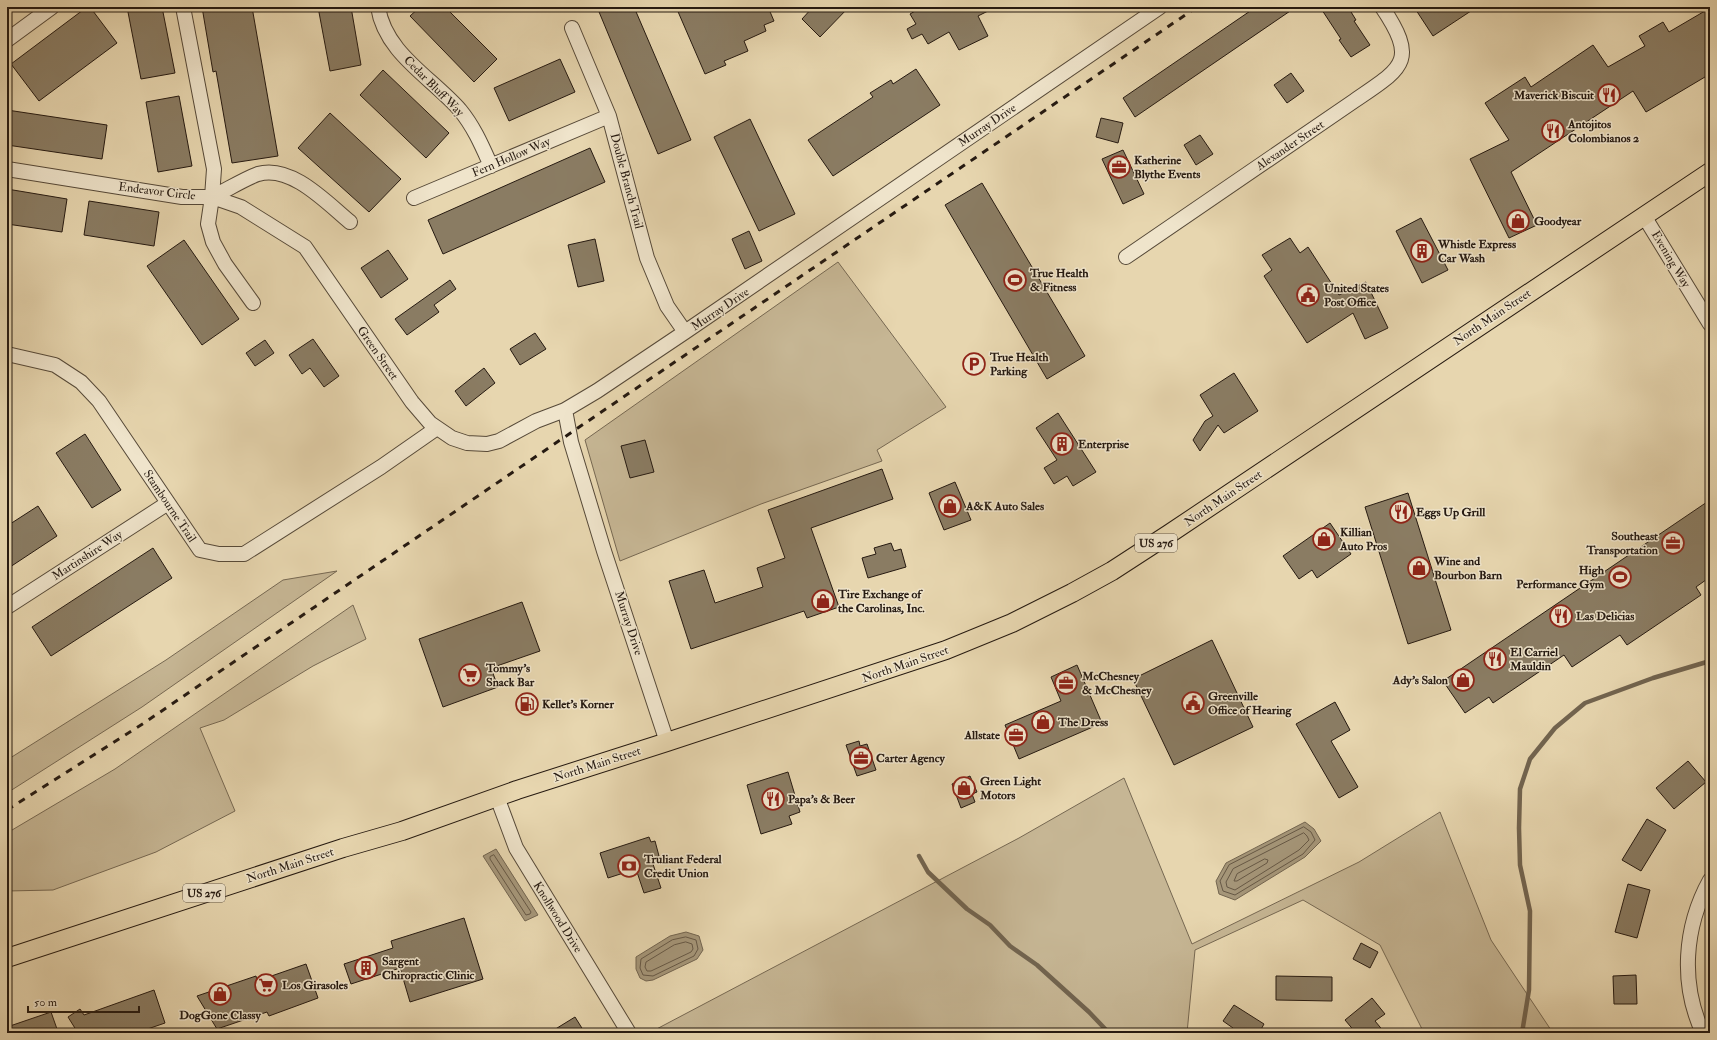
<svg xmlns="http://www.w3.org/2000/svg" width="1717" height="1040" font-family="'IM FELL Double Pica',serif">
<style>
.green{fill:#c6b694;stroke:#766852}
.water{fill:#a59679;stroke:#72644f}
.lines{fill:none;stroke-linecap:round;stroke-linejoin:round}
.shore{stroke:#665845;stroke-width:1}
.stream{stroke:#72644f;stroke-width:4.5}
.building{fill:#8a7c63;stroke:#261a11}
.minor-casing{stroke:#564938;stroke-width:16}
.major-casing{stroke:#261a11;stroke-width:20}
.minor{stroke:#efe4cb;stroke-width:14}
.major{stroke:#e7d6af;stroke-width:18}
.rail{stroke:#261a11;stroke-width:3;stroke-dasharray:7 7;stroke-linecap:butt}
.labels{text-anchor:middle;stroke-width:3;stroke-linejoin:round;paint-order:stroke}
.shield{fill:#efe4cb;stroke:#625749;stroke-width:1}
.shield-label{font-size:11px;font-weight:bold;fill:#261a11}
.street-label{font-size:12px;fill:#261a11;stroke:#efe4cb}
.poi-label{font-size:12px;font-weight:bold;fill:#261a11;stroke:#efe4cb;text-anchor:start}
</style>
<rect width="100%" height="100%" fill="#e7d6af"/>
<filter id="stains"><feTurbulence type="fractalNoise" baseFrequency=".005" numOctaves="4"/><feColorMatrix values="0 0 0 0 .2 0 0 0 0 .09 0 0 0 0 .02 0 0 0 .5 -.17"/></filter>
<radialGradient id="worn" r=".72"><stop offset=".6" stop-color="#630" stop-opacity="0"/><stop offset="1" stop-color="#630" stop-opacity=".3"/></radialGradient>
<path class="green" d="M838,262l108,145 -69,43 5,11 -121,43 -141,57 -35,-121z
M337,571l-195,136 -135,86v-33l159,-100 117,-80z
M353,605l13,34 -53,27 -89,54 -24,8 35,83 -79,41 -103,38 -46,1v-58l108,-64z
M1124,778l68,166 167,-82 81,-50 51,128 62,93h-129l-44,-88 -77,-45 -108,50 -8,83h-538l370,-195z"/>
<path class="water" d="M1305,822l9,7 7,12 -16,16 -70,43 -16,-6 -3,-13 10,-18z
M496,849l42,66 -13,6 -42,-65z
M686,932l13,4 4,14 -6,9 -44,21 -7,1 -6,-3 -4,-9v-12l34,-21z"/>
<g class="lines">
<path class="shore" d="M1304,827l7,5 4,8 -12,14 -68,41 -12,-4 -3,-10 9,-16z
M1304,833l3,3 2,4 -10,10 -64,40 -8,-3 -1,-5 7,-13z
M494,855l37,57 -1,2 -4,1 -36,-56v-2z
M1265,859l3,1 -1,3 -30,18h-3l3,-7z
M686,937l10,3 2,9 -4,7 -41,20 -10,-1 -3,-7 1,-9 31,-19z
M686,942l6,2 1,5 -2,3 -40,19h-4l-2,-4 1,-5 28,-17z"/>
<path class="stream" d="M919,856l9,16 39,37 23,16 20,21 27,19 52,47 20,21
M1522,1033l7,-43 1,-79 -10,-46 -1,-37 1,-39 10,-30 25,-31 30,-25 68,-25 57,-17"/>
</g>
<path class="building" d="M87,7h3l27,36 -78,58 -28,-37z
M127,7h35l13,66 -34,6z
M202,7h50l26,149 -46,7 -16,-92 -3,1z
M318,7h33l10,58 -31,6z
M420,7h25l52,52 -23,23 -64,-66z
M597,7h37l57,133 -33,14z
M676,7h92l6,14 -10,4 2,6 -22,10 4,10 -24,10 2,4 -21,9z
M813,7h36l-29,30 -18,-18z
M922,7h74l-18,9 10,20 -29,14 -10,-18 -21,12 -6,-10 -10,5 -5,-10 9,-5 -6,-10z
M1256,7h40l-161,110 -12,-19z
M1320,7h28l8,13 -2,1 16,24 -19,12 -12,-17 2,-1z
M1414,7h63l-44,29z
M1710,8v66l-64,38 -13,-21 -122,81 26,53 -28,13 -39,-79 39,-19 -24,-37 40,-26 6,10 62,-42 15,22 37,-21 -6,-10 24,-14 6,10z
M560,59l15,33 -66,29 -15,-33z
M916,69l24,36 -107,71 -25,-36 65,-43 -3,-4 21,-13 2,4z
M383,70l66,63 -23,25 -66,-63z
M1291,73l13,18 -17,12 -13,-18z
M179,96l13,70 -34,6 -12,-70z
M7,110l100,15 -5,34 -95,-14z
M330,113l71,66 -32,33 -71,-64z
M1101,118l22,5 -5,20 -22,-6z
M750,119l45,95 -36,17 -45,-94z
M1200,135l13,19 -17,11 -12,-20z
M590,148l15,34 -162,72 -15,-34z
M1123,150l21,44 -21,10 -21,-45z
M982,183l103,173 -38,23 -102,-174z
M7,189l60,10 -5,33 -55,-8z
M89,201l70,11 -5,34 -70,-11z
M1421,218l27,52 -26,13 -26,-52z
M749,231l13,30 -17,8 -13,-30z
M1290,238l10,15 8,-6 31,48 27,-13 22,46 -23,11 -12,-26 -46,30 -43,-67 8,-6 -10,-15z
M595,239l9,42 -26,6 -10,-42z
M184,240l55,79 -37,26 -55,-79z
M388,250l20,29 -27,19 -20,-30z
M450,280l6,9 -22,16 5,7 -32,23 -12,-16z
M535,333l11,16 -26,16 -10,-16z
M313,339l26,37 -15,11 -14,-19 -8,6 -13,-19z
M265,340l9,13 -19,13 -9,-13z
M484,368l11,15 -29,23 -11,-15z
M1234,373l24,38 -34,22 -6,-8 -18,26 -7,-11 12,-19 8,-5 -13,-21z
M1058,413l38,59 -23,14 -6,-10 -13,8 -10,-16 13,-8 -21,-32z
M85,434l36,56 -29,18 -36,-55z
M645,440l9,32 -24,6 -9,-32z
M882,469l11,30 -82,29 28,79 -32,11 -3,-7 -113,38 -22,-68 35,-11 11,33 48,-16 -6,-19 28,-10 -17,-48z
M955,482l16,38 -27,10 -15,-37z
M1408,493l43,137 -43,14 -43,-137z
M1710,500v77l-14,10 5,8 -74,50 -7,-10 -48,32 -8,-12 -71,48 -4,-6 -24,16 -22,-32z
M38,506l19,30 -50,33v-43z
M1330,523l21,31 -34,24 -5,-8 -13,9 -16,-23z
M891,543l3,8 7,-2 5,18 -38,11 -6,-20 14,-4 -2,-6z
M153,548l19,30 -121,78 -19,-29z
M522,602l18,49 -49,17 7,19 -55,20 -24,-68z
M1212,640l41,87 -79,38 -41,-86z
M1077,665l25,58 -83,36 -14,-34 56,-24 -10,-24z
M1335,702l15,28 -19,11 27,46 -19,11 -43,-74z
M859,741l1,5 7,-2 9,26 -19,6 -11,-31z
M1688,761l18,21 -32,27 -18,-21z
M788,772l12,40 -11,4 3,8 -31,10 -14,-49z
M970,776l7,16 -5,2 3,8 -14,6 -9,-24z
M1647,819l19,11 -25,41 -19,-11z
M649,837l2,5 4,-1 4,15 -3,1 1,5 -4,2 8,24 -17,5 -8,-24 -28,9 -8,-25z
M1628,884l22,6 -13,48 -22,-6z
M464,918l19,61 -73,23 -10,-34 -49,16 -7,-20 49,-16 -2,-7z
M1361,943l17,9 -8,16 -17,-9z
M306,964l12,34 -49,18 -2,-4 -50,17 -20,-33 59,-20 1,5z
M1636,975l1,29h-23l-1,-28z
M1276,976l56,1v24l-56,-1z
M154,990l11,33 -29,10h-58l-10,-16 12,-8 4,6z
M1372,998l13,16 -10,7 10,12h-29l-11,-13z
M1234,1005l30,19 -5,9h-29l3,-5 -10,-7z
M51,1012l6,17 -11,4h-39v-6z
M575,1017l10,16h-36z"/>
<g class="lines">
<g class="minor-casing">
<path id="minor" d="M183,7l31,162 -2,28 -4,27 5,18 12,22 28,39
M378,7c7,46 53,70 82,103 14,17 22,36 31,56
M572,28l37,88 38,142 20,48 18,26
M7,40l45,-33
M7,169l175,28h30l29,10 64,40 107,155 18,21 22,15 15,5 20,1 12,-3 37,-20 29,-11 32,-19 88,-59 475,-325
M212,197c13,-6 32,-18 46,-23 33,-10 69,29 92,48
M414,198l195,-82
M1644,216l66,108
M1126,257l228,-156c48,-33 65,-39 28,-94
M7,354l48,11 26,17 18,19 101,149 19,4h25l137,-87 56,-39
M565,410l6,32 33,109 63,191
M7,607l161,-104
M497,797l19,51 113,185
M1703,1033c-23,-49 -19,-106 7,-153"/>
</g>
<g class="major-casing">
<path id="major" d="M7,958l336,-110 59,-17 115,-41 150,-48 279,-92 66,-27 60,-30 40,-22 57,-37 541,-362"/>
</g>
<use href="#minor" class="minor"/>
<use href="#major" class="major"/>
<path class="rail" d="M7,810l137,-87 1053,-716"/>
</g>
<defs>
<g id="restaurant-ring" transform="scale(1.15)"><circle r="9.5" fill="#efe4cb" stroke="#8f2418" stroke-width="1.5"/><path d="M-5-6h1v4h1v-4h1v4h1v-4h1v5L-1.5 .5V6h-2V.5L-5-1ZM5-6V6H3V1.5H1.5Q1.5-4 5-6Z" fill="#8f2418"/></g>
<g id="office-ring" transform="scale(1.15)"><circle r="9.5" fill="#efe4cb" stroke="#8f2418" stroke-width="1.5"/><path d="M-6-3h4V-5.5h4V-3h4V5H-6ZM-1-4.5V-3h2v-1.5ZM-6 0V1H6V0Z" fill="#8f2418"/></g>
<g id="shop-ring" transform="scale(1.15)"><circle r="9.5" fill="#efe4cb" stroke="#8f2418" stroke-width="1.5"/><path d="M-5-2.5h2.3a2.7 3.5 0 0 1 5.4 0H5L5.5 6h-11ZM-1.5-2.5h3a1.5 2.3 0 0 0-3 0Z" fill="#8f2418"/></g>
<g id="building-ring" transform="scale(1.15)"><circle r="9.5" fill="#efe4cb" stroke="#8f2418" stroke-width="1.5"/><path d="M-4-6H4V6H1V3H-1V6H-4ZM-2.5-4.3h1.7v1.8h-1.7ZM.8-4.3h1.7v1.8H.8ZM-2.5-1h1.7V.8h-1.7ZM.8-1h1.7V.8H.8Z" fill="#8f2418"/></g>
<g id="stadium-ring" transform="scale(1.15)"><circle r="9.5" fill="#efe4cb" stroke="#8f2418" stroke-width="1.5"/><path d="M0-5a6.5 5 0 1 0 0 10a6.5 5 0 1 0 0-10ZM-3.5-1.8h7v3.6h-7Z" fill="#8f2418"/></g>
<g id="civic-ring" transform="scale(1.15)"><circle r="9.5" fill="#efe4cb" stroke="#8f2418" stroke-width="1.5"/><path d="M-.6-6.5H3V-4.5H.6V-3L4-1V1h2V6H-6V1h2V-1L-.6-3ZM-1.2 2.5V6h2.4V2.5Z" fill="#8f2418"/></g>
<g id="parking-ring" transform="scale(1.15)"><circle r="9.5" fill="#efe4cb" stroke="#8f2418" stroke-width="1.5"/><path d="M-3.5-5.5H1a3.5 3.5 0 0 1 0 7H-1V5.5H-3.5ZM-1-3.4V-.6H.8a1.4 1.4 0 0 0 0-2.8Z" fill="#8f2418"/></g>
<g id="supermarket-ring" transform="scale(1.15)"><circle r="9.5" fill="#efe4cb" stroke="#8f2418" stroke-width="1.5"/><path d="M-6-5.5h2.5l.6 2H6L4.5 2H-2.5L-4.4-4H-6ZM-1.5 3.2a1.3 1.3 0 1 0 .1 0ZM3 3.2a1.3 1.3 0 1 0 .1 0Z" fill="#8f2418"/></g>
<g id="fuel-ring" transform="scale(1.15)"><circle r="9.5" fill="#efe4cb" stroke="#8f2418" stroke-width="1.5"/><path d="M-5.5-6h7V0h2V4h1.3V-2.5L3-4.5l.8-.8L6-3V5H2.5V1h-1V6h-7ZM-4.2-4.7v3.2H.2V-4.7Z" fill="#8f2418"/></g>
<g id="bank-ring" transform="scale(1.15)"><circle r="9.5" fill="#efe4cb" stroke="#8f2418" stroke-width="1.5"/><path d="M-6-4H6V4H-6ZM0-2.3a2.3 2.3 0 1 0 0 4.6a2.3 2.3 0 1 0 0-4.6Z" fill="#8f2418"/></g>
</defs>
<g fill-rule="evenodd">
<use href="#restaurant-ring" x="1609" y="95"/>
<use href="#restaurant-ring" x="1553" y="131"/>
<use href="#office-ring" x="1119" y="167"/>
<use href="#shop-ring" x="1518" y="221"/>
<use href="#building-ring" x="1422" y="251"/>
<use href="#stadium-ring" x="1015" y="280"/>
<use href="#civic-ring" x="1308" y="295"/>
<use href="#parking-ring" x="974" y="364"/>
<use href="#building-ring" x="1062" y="444"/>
<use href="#shop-ring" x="950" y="506"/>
<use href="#restaurant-ring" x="1401" y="512"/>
<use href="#shop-ring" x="1324" y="539"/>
<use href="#office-ring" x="1673" y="543"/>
<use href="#shop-ring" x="1419" y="568"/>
<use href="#stadium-ring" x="1620" y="577"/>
<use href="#shop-ring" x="823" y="601"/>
<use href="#restaurant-ring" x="1561" y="616"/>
<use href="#restaurant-ring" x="1495" y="659"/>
<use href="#supermarket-ring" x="470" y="675"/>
<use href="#shop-ring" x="1463" y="680"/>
<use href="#office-ring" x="1066" y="683"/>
<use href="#civic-ring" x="1193" y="703"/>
<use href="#fuel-ring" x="527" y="704"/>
<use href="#shop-ring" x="1043" y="722"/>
<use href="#office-ring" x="1016" y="735"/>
<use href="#office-ring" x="861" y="758"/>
<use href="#shop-ring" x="964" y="788"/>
<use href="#restaurant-ring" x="773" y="799"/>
<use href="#bank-ring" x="629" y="866"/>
<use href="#building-ring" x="366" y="968"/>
<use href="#supermarket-ring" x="266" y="985"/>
<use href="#shop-ring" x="220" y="994"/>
</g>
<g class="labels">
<g class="shield">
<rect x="1135" y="534" width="42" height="18" rx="3"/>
<rect x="183" y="884" width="42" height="18" rx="3"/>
</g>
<g class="shield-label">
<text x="1156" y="547">US 276</text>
<text x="204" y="897">US 276</text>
</g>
<g class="street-label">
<text transform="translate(434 86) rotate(45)" y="4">Cedar Bluff Way</text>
<text transform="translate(987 125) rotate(-34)" y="4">Murray Drive</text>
<text transform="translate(1290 145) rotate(-34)" y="4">Alexander Street</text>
<text transform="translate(511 157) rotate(-23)" y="4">Fern Hollow Way</text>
<text transform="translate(627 181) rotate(75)" y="4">Double Branch Trail</text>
<text transform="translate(157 191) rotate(7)" y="4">Endeavor Circle</text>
<text transform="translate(1671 259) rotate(59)" y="4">Evening Way</text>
<text transform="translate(720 309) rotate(-34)" y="4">Murray Drive</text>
<text transform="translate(1492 317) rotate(-34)" y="4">North Main Street</text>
<text transform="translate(378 353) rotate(55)" y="4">Green Street</text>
<text transform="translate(1223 498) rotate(-34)" y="4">North Main Street</text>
<text transform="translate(170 506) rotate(56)" y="4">Stambourne Trail</text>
<text transform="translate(87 555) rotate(-33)" y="4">Martinshire Way</text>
<text transform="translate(629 623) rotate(72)" y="4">Murray Drive</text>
<text transform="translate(905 664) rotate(-19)" y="4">North Main Street</text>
<text transform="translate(597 764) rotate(-18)" y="4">North Main Street</text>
<text transform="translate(290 865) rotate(-18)" y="4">North Main Street</text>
<text transform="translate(558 917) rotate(58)" y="4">Knollwood Drive</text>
</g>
<g class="poi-label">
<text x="1594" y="99" text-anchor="end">Maverick Biscuit</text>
<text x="1568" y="128">Antojitos<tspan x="1568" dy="14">Colombianos 2</tspan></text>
<text x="1134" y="164">Katherine<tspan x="1134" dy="14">Blythe Events</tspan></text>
<text x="1534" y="225">Goodyear</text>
<text x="1438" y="248">Whistle Express<tspan x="1438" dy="14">Car Wash</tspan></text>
<text x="1030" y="277">True Health<tspan x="1030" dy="14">&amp; Fitness</tspan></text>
<text x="1324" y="292">United States<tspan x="1324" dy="14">Post Office</tspan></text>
<text x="990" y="361">True Health<tspan x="990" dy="14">Parking</tspan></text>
<text x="1078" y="448">Enterprise</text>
<text x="966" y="510">A&amp;K Auto Sales</text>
<text x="1416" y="516">Eggs Up Grill</text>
<text x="1340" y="536">Killian<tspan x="1340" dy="14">Auto Pros</tspan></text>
<text x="1658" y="540" text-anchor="end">Southeast<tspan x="1658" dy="14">Transportation</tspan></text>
<text x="1434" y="565">Wine and<tspan x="1434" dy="14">Bourbon Barn</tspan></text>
<text x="1604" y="574" text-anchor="end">High<tspan x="1604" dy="14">Performance Gym</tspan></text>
<text x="838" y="598">Tire Exchange of<tspan x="838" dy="14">the Carolinas, Inc.</tspan></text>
<text x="1576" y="620">Las Delicias</text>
<text x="1510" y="656">El Carriel<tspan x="1510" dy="14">Mauldin</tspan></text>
<text x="486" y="672">Tommy's<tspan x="486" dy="14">Snack Bar</tspan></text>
<text x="1082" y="680">McChesney<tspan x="1082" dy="14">&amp; McChesney</tspan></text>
<text x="1448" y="684" text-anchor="end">Ady's Salon</text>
<text x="1208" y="700">Greenville<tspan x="1208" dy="14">Office of Hearing</tspan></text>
<text x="542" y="708">Kellet's Korner</text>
<text x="1058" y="726">The Dress</text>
<text x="1000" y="739" text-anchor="end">Allstate</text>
<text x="876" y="762">Carter Agency</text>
<text x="980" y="785">Green Light<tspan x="980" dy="14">Motors</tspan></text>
<text x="788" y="803">Papa's &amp; Beer</text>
<text x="644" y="863">Truliant Federal<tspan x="644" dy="14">Credit Union</tspan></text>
<text x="382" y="965">Sargent<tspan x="382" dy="14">Chiropractic Clinic</tspan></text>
<text x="282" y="989">Los Girasoles</text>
<text x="220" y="1019" text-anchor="middle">DogGone Classy</text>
</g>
</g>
<rect width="1717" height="1040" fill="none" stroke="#e7d6af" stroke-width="24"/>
<rect x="8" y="8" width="1701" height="1024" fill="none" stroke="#261a11" stroke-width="2"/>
<rect x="12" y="12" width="1693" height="1016" fill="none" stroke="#261a11"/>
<path d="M28 1006v6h111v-6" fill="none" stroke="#261a11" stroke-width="2"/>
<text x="34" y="1006" font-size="12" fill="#261a11" stroke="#efe4cb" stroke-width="3" paint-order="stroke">50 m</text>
<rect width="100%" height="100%" filter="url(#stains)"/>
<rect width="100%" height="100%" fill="url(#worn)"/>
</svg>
